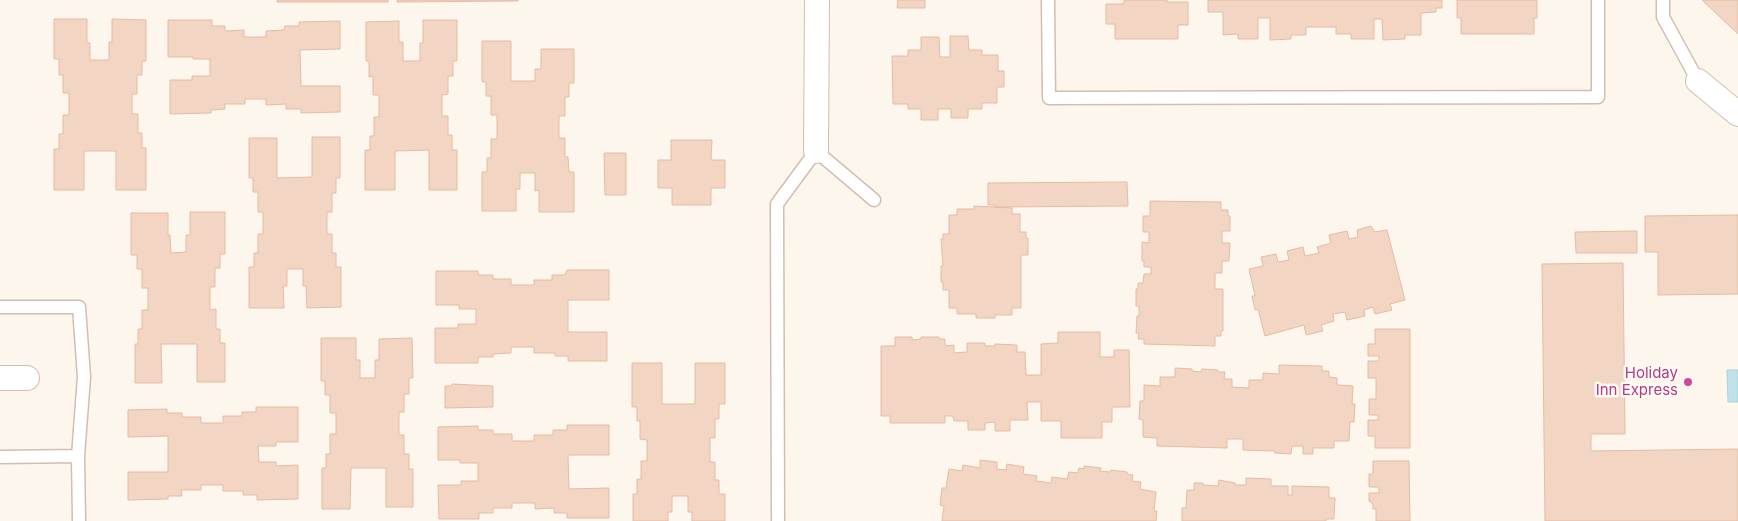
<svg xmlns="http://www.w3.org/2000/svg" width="1738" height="521" font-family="Inter,sans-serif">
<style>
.water{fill:#bfe3e8;stroke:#a5d3da}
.building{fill:#f3d5c3;stroke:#e6bba3}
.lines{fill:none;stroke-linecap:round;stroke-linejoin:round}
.service-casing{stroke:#d1beb0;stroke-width:15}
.minor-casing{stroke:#d1beb0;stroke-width:26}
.service{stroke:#fff;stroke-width:12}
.minor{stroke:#fff;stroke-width:24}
.hotel-dot{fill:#d1479c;stroke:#fffaf3;stroke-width:2}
.labels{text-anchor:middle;stroke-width:5;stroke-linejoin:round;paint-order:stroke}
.hotel-label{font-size:15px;fill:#b23c85;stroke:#fffaf3;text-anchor:end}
</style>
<rect width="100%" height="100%" fill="#fdf6ec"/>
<path class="water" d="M1727,370h11v32h-10z"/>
<path class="building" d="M277,0h111v2h-111z
M397,0h121v1l-121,1z
M898,0h27v8h-28z
M1124,0h43v2h21v23h-10v14h-63v-15h-9v-20h18z
M1208,0h234v8h-6v4l-15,1v22h-16v4l-22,1 -1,-21h-8v20h-23v-5h-15v-7h-30v8h-15v4l-21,1v-22h-12v21h-20v-5l-15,1v-23h-15z
M1457,0h80v18h-3v16h-73v-16h-4z
M1702,0h36v34z
M54,19h33v24h3v17h19v-18h3v-23l34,1v41h-4v14h-5v19h-5v20h6v19h4v15h4v42h-30v-39h-32v39h-30v-41h5v-15h4v-19h6v-22h-6v-18h-4v-16h-5z
M168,20h44v6h13v5l19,-1v7h22v-6l18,-1 1,-4h14v-4l41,-1v28l-40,1 1,36h39v26l-39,1v-4h-15v-5l-20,1v-6h-21v5h-20v5l-14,1v3l-41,1v-34h22v-4h18v-17h-17v-2h-25z
M423,20h34v41h-4v15h-5v18l-6,1v21h6v19h4v15h5v40h-28v-40l-34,1v39h-30v-40h5v-14h4v-19h5v-22h-6v-19l-4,1v-16h-3v-39l33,-1v21h4v19h17v-18h3z
M950,36h18l1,14h13v5h16v16h6v16h-7v16h-15v6h-14v9h-17v-9h-13v11h-17v-11h-13v-5h-15l-1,-48h16v-6h13v-13h18l1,20h10z
M482,41h29v40h24v-12h6v-20h33v34h-5v14h-4v19h-6v22h6v19h3l1,15h5v40h-35v-22l-4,1v-18h-15v16h-4v22h-34v-39h5v-14h4v-19h6v-24h-6v-19h-5v-14h-4z
M312,137h28v41h-4v15h-4v19h-5v22h5v19h4v14h5v40l-34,1 -1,-22h-3v-17h-16v17h-4l1,22h-35v-41h5v-14h4v-19h5v-22h-5v-20h-5v-14h-4v-40h28v40l35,-1z
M671,140h41l-1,20h14v28h-14v17h-39v-17h-14v-28h13z
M604,153h22v42h-21z
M1127,182l1,24 -133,1v-2h-7v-22z
M1150,201l71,1v8h7v6h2v15h-8v12h8l-1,18h-7v12h-7v16h8v42h-2v5h-6v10l-71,-2v-5h-6l1,-6h-3l1,-17h2v-10h-3v-17h2v-6h5l1,-9h7v-7h-7v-6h-2v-19l7,1v-11h-6v-16h7z
M974,206l38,2v6h8v18h6v6h2v17h-7v53h-9v7h-17v3h-19v-4h-19v-6h-8v-18h-6v-8h-2v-16h2l-2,-27h2v-5h6v-19h8v-6h17z
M190,212h35v42h-5v14h-5v19h-5v23l6,-1v20h4v14h5v39h-28v-38h-36l1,39h-27v-39h3v-15h4v-19h6v-22h-6v-19h-5v-14h-6v-42h37v22h2l1,18 15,-1v-17h4z
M1738,215v79l-80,1v-43h-13v-36z
M1371,226l4,6 12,-2 18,70 -15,4 2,6 -17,4 -2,-7 -9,3 1,6 -18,4 -2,-8 -12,2 1,7 -13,4 2,6 -17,4 -2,-10 -39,11 -7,-27 -3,1 -3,-14h3l-6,-27 14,-3 -2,-9 15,-3 2,8 11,-2 -2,-9 16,-4 2,9 14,-3 -2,-6 14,-4 -2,-8 18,-4 2,8 9,-2 -1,-7z
M1637,231v22h-61l-1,-21z
M1623,263l2,171h-34v17l147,-2v72h-193l-3,-257z
M567,270h42v30h-41v32h39v29h-39v-5h-13v-3h-21v-6h-23v6l-18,1v3h-15v6h-43v-35h23v-4h18v-15h-17v-4h-23v-34h42v4h15v4h18v6h23v-5h18v-5h13z
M1375,329h35v119h-35v-12h-7v-16h10v-5h-9v-16h7v-21h-8v-17h11v-5h-11v-12h7z
M1058,332h42v25h14v-7h15l1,57h-18v15h-10v16h-41v-17h-20v-19h-14l1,18h-18v11h-15v-9l-10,1v7h-17v-9h-14l-1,-5h-8v7h-55v-7h-9v-70h14v-9h17v3l9,-1v-2h18v2h6v7l9,-1v8l13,-1v-9h18v3h10v-2l22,1v7h8l1,23h15v-31l17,-1z
M321,338h35v22h4v18h15v-18h4v-21l33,-1 1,40h-4v16h-5v18h-5v23h5v19h5v15h4v38h-27v-39h-35l-1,41h-28v-41h4v-14h4v-20h6v-21h-6v-18h-5v-14h-4z
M632,363h30v41h33v-41h30v41h-6v15h-4v19h-5v24h5v18h4v14h6v27h-33v-9h-4v-16h-16v16h-4v9h-35v-27h4v-15h4v-18h6v-21l-7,-1v-18h-3v-14h-5z
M1279,365l43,1v5h7v6l8,1v7l16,1 -1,18h3l-1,18h-4l-1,19h-15v7h-21v6h-10v-8h-11l-1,8 -16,-1v-2l-32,-1v-11h-16v9l-70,-2v-8l-14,-1v-17l-4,-1 1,-18h4v-16l16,1v-9h15v-9l17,1v2l9,1 1,-3 16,1v2h7l-1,7h8v8l17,1v-8h14v-7l16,1z
M452,384l41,2v21l-48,1v-22h7z
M256,407h42v35h-22v4h-18l1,16h17v4l22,-1v34l-41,1v-5h-14v-4h-20v-6h-22v5h-20l1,6h-14v3l-40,1v-28h40v-36l-40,1v-27l39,-1v4h15v4h19v6h22v-7h19v-4h14z
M567,425h42v30h-41l1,34 40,-1v30h-42v-5h-13v-5l-19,1v-6h-23v5h-19v5h-14v6h-40l-1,-34h23v-4h17v-18h-18v-3h-22v-33l40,-1v4h15v4h19v7h22v-6h19v-5h14z
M980,460l17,2v7l9,1 1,-6 17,3 -1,7 14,2 -1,5 15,2 1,-6 15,2 2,-7 9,1 1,-5 5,1v-3l17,2 -1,3 10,1 1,-2 16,2v2l6,1 -1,6 9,1 -1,7 16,3 -2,19h3l-1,10h-214l2,-15 -4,-1 2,-17h4l3,-19 13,2 1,-6 17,3z
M1373,461h36l1,60h-34v-12h-3v-5l-4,-3v-8h10v-6h-10v-13h4z
M1246,478l25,1v7h17v9h4v-9l37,1v11h6l-1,21h-8v2h-144v-13h4l1,-18h7v-7h9v2l15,1 1,-6 16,3v2h11z"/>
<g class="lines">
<g class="service-casing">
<path id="service" d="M1048,0l1,98 549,-1v-97
M1663,0v17l35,64
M0,307h79l5,70 -6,79
M0,457l78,-1 1,65
M778,521l-1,-317 39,-53 58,49"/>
</g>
<g class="minor-casing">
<path id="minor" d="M1698,81l40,33
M816,151l1,-151
M0,378h27"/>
</g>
<use href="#service" class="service"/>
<use href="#minor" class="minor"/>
</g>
<circle class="hotel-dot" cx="1688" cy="382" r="5"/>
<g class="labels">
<g class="hotel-label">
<text x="1678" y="378">Holiday<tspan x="1678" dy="17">Inn Express</tspan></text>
</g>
</g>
</svg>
